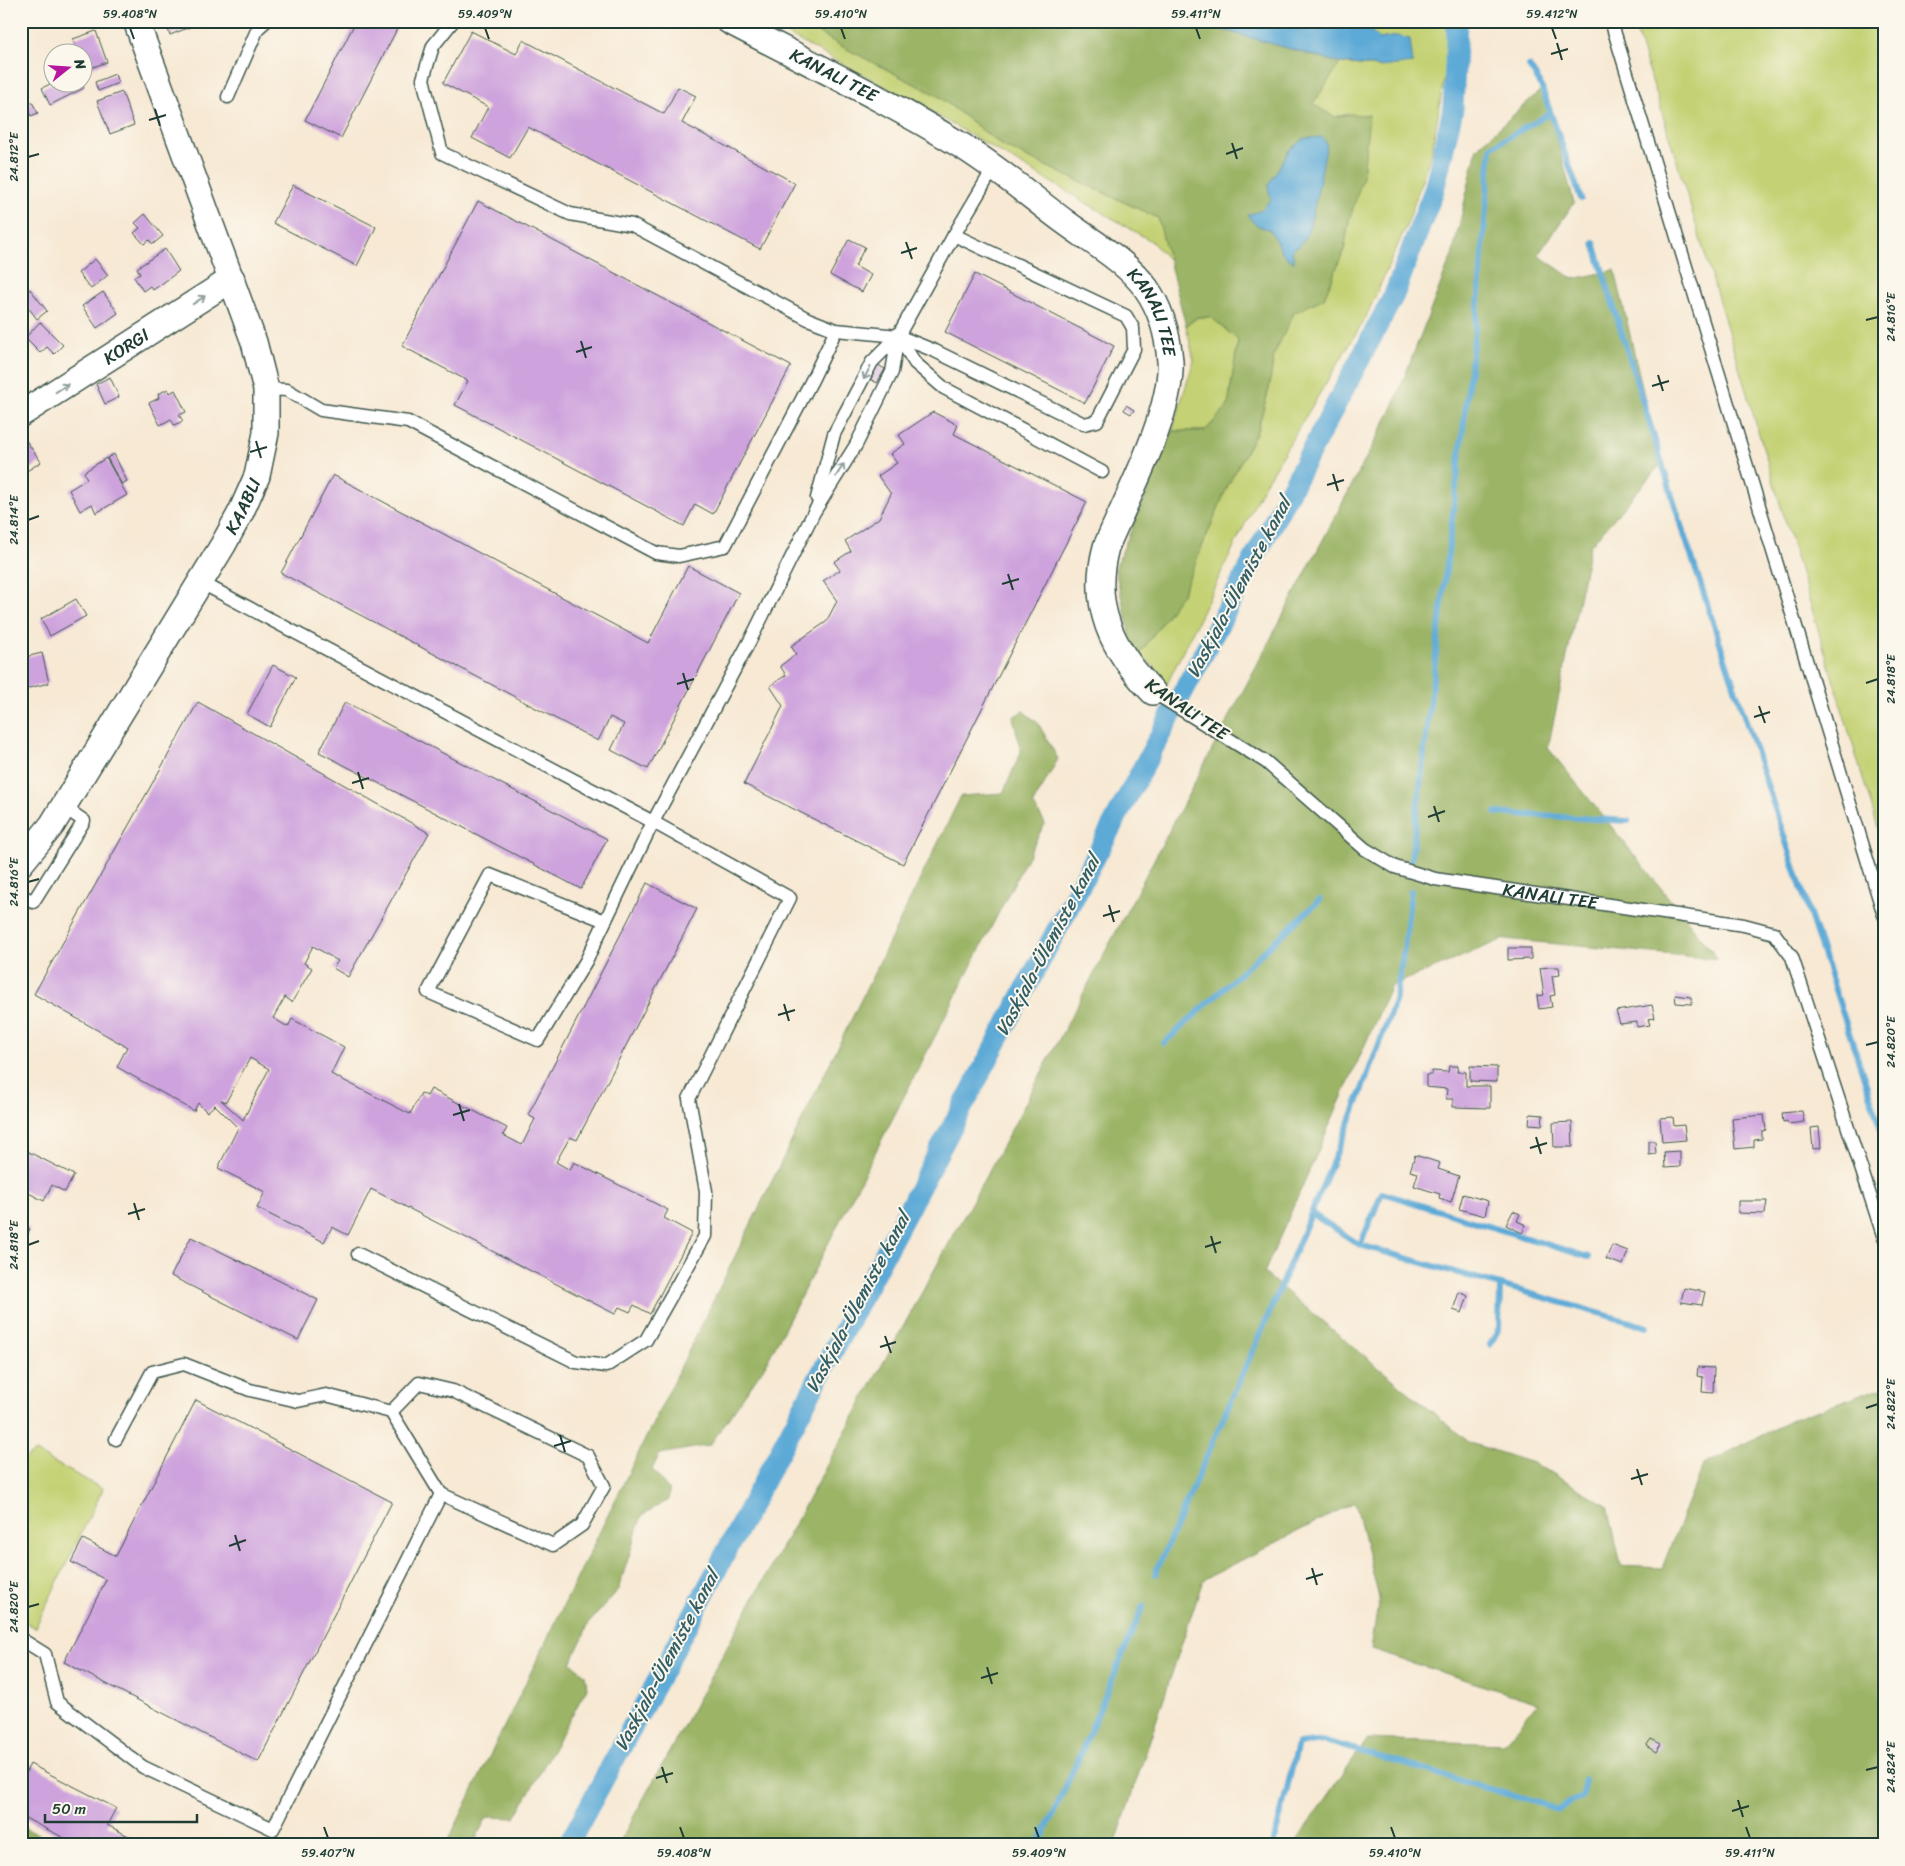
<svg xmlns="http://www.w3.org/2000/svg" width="1905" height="1866" font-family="Sriracha,sans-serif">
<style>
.green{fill:#c4d274;stroke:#728854}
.forest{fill:#9bb466;stroke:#5d784d}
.water{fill:#5daad7;stroke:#3e7486}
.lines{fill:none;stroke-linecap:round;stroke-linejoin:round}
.stream{stroke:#5daad7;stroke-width:6}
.canal{stroke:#5daad7;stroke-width:21}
.building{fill:#cea3dd;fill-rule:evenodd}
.lane-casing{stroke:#3f574c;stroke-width:15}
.street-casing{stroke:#3f574c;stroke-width:28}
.lane{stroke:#fff;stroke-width:12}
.street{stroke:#fff;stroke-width:25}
.oneway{stroke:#8f9e9a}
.ticks{fill:none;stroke:#1f3d34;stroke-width:2}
.labels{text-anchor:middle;stroke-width:4;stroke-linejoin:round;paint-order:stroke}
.street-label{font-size:18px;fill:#1f3d34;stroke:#fbf7ec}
.water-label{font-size:19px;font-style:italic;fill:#325e65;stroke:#fbf7ec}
.neatline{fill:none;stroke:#1f3d34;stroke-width:2}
.ticks-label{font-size:12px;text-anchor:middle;fill:#1f3d34}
</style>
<rect width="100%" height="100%" fill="#fbf7ec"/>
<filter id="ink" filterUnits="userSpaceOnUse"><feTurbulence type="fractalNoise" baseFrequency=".02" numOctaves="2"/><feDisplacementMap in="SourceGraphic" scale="10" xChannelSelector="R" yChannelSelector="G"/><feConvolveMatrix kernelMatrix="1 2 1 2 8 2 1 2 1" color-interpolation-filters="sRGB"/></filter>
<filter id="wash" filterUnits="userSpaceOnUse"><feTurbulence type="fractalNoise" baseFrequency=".0096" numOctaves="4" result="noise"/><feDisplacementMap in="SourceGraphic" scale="20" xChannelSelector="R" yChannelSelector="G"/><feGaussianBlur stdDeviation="1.12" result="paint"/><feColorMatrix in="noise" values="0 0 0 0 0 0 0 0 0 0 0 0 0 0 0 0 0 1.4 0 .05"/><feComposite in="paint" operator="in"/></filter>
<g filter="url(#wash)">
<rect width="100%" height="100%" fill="#f7e9d4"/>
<path class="green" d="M762,21h36l47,27 93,48 65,50 155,72 12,43 -19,-20 -235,-138z
M1360,21h87l-1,46 -14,83 -24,72 -42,95 -103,170 -98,201 -10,-21 -16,-12 44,-63 45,-107 29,-54 12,-42 5,-35 20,-42 30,-14 20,-48 5,-29 2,-107 -17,3 -21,-13 27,-41 41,4 16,-31 -17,3 -19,-14z
M1633,21h251v827l-223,-739z
M1198,317h13l27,23 -10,66 -23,25h-33l22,-71 -8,-34z
M35,1452l68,37 -68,139 -14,-9v-158z"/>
<path class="forest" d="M798,21h394l148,42 -27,41 21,13 17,-3 18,1 -6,61 -14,45 -5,29 -20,48 -30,15 -20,41 -5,35 -12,42 -29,54 -45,107 -44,63 -6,-7 -18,-79 57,-138h33l23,-25 10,-66 -27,-23h-14l-11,9 -28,-108 -155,-72 -65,-50 -93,-48z
M1543,88l31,115 -36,52 35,24 42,-9 45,195 -70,81 -42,202 170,211 -214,-20 -113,47 -127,287 206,170 63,20 75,43 13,60 41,2 41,-103 93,-47 88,-31v458h-590l73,-106 137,5 34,-41 -167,-53 8,-52 -24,-96 -152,78 -88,265h-497l390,-709 384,-727 61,-157 24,-104z
M1023,711l15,12 20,36 -25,45 12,19 -279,541 -56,81 -50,9 -8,15 17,21v10l-27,15 -24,75 -29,33 -18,40 14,11 2,14 -72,130 -28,-1 -15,28h-26l515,-1049 42,-3 18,-41 -8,-35z
M21,1826l37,19h-37z"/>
<path class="water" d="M1192,21h168l20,18 17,-3 13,3 3,24 -32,4 -41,-4z
M1322,137l5,7c-5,20 -14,86 -25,99 -2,3 -7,5 -10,7l2,13 -11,-9 -13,-24 -14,-5 -9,-10 13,-4 11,-11 -3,-14 21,-36 16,-12z"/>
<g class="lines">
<path class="stream" d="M1529,66l11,17 41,116
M1594,243l87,282 203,613
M1496,813l132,8
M1411,860l67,-555 13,-158 60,-34
M1164,1043l156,-143
M1311,1213l49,32 287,82
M1360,1245l22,-52 206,64
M1490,1345l9,-17 1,-41
M1155,1574l113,-258 86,-205 41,-110 9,-52 7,-58
M1039,1845l42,-92 62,-147
M1273,1845l25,-101 27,-3 233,68 23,-11 4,-18"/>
<path class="canal" d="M568,1845l105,-193 721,-1357 40,-105 19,-81 4,-88"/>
</g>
<g id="blocks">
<path class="building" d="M165,21h40l-35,14z
M356,21h30l12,6 -57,111 -36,-18z
M96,31l11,31 -22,8 -3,-18h-4l-5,-13z
M471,31l45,23 7,-14 141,74 14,-27 18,9 -14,27 113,60 -35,66 -232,-122 -18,31 -38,-20 16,-31 -45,-24z
M115,74l3,9 -20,8 -3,-9z
M54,82h28l2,6 -34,17 -8,-17z
M122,92l12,33 -24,9 -13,-33z
M32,102l6,11 -7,3 -5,-10z
M293,185l83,42 -19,39 -84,-43z
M478,201l313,165 -78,148 -18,-10 -11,22 -229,-121 13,-24 -66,-35z
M145,214l18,22 -10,8 -4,-4 -5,4 -10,-11 6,-5 -5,-5z
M849,239l16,8 -10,19 16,9 -9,17 -32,-17z
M165,249l14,22 -26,19 -3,-4 -7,5 -9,-14 6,-3 -3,-6z
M95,259l13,16 -17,14 -13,-16z
M975,274l139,72 -29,57 -140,-71z
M30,289l17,22 -10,8 -16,-21z
M103,292l15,21 -21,15 -15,-22z
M21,307l7,8 -7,6z
M40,322l23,23 -9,9 -7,-7 -7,6 -15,-15z
M878,365l7,4 -8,14 -7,-4z
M110,377l9,20 -14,7 -9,-20z
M168,389l2,4 5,-3 11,22 -7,3 4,6 -9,4 -3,-6 -11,6 -11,-22 10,-5 -1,-4z
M1126,405l8,5 -3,4 -7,-4z
M933,412l25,13 -4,9 133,68 -184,362 -159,-80 39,-78 -13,-20 16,-11 -6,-9 16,-12 -5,-8 35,-24 11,-21 -14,-20 17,-11 -6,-8 17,-11 -6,-10 34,-23 12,-24 -13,-18 19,-13 -7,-9 15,-10 -6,-9z
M25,439l16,23 -19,12 -1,-33z
M114,454l13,27 -5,3 -15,-26z
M106,458l21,37 -31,18 -4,-9 -12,7 -11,-21 18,-11 -3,-7z
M333,475l315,168 40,-77 51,27 -91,176 -37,-19 13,-26 -14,-7 -12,24 -317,-168z
M76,599l10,17 -36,20 -9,-17z
M42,653l7,30 -28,7v-32z
M273,665l23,12 -26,50 -23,-13z
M198,702l231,131 -81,144 -15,-9 5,-7 -25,-15 -9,17 8,5 -20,34 -7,-5 -12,21 15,9 4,-8 52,28 -13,27 79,40 11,-21 6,3 4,-7 76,39 -4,7 19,10 13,-26 -7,-4 119,-232 50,26 -120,231 -7,-3 -14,25 14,8 4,-8 94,48 -4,8 28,15 -42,81 -16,-9 -4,7 -11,-5 -4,7 -244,-125 -23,46 -16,-8 -8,15 -67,-34 8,-16 -47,-24 20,-40 -23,-23 -8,7 -9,-9 -4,8 -77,-44 10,-20 -93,-53zM250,1058l19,11 -26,51 -22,-20 5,2z
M345,702l262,137 -26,50 -262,-137z
M21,755l4,13h-4z
M1508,948h23v11l-23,1z
M1550,967h9l1,8 -8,1 3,19 -5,1 2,11 -13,2 -2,-13 7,-1 -4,-27z
M1675,995l16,2 1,7 -16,-1z
M1652,1005l3,13 -7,1 2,6 -13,2v-5l-17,2 -4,-13z
M1449,1066h9l-1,6h9v14h24v22l-37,-1v-8h-7l1,-10 -21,-2v-12h6v-4l16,1z
M1470,1066l27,1v15l-27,-1z
M1802,1111l2,11 -16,2 -1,-3 -4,1 -1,-9z
M1530,1114l13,1 -1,10 -13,-1z
M1764,1115l2,15 -4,1v8l-8,1v7l-19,2 -3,-31z
M1673,1117l1,9 10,-1 2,15 -24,2 -2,-24z
M1572,1122l1,25h-19l-1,-24z
M1819,1127l2,21 -8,1 -2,-21z
M1649,1141h6l1,13 -7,1z
M21,1148l53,27 -9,17 -13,-7 -8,16 -23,-12z
M1680,1151v16l-15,1 -1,-16z
M1415,1155l25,8 -2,6 21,7 -8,26 -12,-4 1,-4 -26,-8 4,-13 -8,-2z
M1463,1194l25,7 -3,15 -26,-7z
M1738,1201h29l-2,13 -27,-1z
M1513,1211l7,3 -3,7 9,4 -4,8 -16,-8z
M21,1224l9,5 -9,17z
M191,1237l127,63 -20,40 -127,-64z
M1612,1245l16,6 -5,14 -17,-6z
M1684,1288l21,4 -3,13 -21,-3z
M1459,1292l9,4 -6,17 -9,-3z
M1698,1367l16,1 -1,25 -11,-1 1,-15 -6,-1z
M196,1400l196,102 -134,260 -194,-100 42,-82 -35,-18 12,-23 33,17z
M1651,1739l10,5 -5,8 -10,-6z
M30,1764l86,44 -9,17 39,20h-68l-57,-29v-34z"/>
</g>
</g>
<g filter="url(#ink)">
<use href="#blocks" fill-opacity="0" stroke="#3f574c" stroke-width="1"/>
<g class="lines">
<g class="lane-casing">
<g id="lane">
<path d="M453,21l-20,25 -10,33 19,74 128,61 62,11 176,94 28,11 62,6 37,15 149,73 13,-3 37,-72 -1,-21 -7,-12 -172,-81 39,-66"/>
<path d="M1611,21l273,894"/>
<path d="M228,97l30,-69 8,-7"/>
<path d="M898,336l17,27 29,25 158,84"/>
<path d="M266,389l21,1 34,20 87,12 248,131 23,3 46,-10 88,-168 23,-48"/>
<path d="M817,498l17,-64 38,-72 26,-26 56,-101"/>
<path d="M200,582l453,240 -67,139 -48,79 -110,-48 62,-117 115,46"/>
<path id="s1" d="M1153,692l113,70 99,87 30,18 40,12 309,46 30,8 18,24 92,281"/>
<path d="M21,895l12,7 51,-81 -20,-14"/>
<path d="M358,1254l218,108 30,4 40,-26 59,-104 1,-45 -17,-92 101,-201 -137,-76 101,-189 60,-121 42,-67 36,-73 6,-36"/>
<path d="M116,1439l36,-67 32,-8 66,26 48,11 28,-6 65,17 50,82"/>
<path d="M21,1639l24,15 12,48 86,65 130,62 168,-335 112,51 29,-20 22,-39 -16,-30 -135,-65 -34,-8 -28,29"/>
</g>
</g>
<g class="street-casing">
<g id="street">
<path id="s2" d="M729,21c78,41 158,79 233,125 36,22 69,51 103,76 27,20 61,39 81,66 15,21 22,48 24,73 3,52 -43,136 -64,186 -16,59 6,103 47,145"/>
<path id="s3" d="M21,414l211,-135"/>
<path id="s4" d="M21,863l31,-38 171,-280 18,-33 16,-36 9,-43v-44l-12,-47 -118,-321"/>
</g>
</g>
<use href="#lane" class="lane"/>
<use href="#street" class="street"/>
</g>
<defs><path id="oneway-shaft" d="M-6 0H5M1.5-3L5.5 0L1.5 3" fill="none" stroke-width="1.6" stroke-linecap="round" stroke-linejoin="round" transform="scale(1.25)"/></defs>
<g class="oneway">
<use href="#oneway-shaft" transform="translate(199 300) rotate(-33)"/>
<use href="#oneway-shaft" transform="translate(867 373) rotate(118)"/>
<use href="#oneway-shaft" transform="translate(62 388) rotate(-33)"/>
<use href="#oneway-shaft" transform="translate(840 470) rotate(-58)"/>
</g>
</g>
<path class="ticks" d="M130,28l4,11M485,28l4,11M841,28l4,11M1196,28l4,11M1552,28l4,11M1557,43l5,17M1551,54l17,-5M155,109l5,17M149,120l17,-5M1232,143l5,16M1226,154l17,-6M28,157l11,-3M906,242l6,17M901,253l16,-5M1866,320l12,-3M581,341l5,17M576,352l16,-5M1658,375l5,16M1652,386l17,-5M256,441l5,17M250,452l17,-5M1333,474l5,17M1327,485l17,-5M28,520l11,-4M1008,574l5,16M1002,584l17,-5M683,673l5,17M1866,683l12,-4M677,684l17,-5M1759,706l6,17M1754,717l16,-5M358,772l5,17M352,783l17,-5M1434,806l5,16M1428,817l17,-6M28,882l11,-3M1109,905l5,17M1103,916l17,-5M784,1004l5,17M778,1015l17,-5M1866,1045l12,-3M459,1104l5,17M453,1115l17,-5M1536,1137l5,17M1530,1148l17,-5M134,1203l5,17M128,1214l17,-5M1211,1236l5,17M28,1245l11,-4M1205,1247l16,-5M885,1336l6,17M880,1347l16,-5M1866,1408l12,-4M560,1435l5,17M554,1446l17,-5M1637,1469l5,16M1631,1479l17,-5M235,1535l5,16M229,1546l17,-6M1312,1568l5,17M1306,1579l17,-5M28,1607l11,-3M987,1667l5,17M981,1678l17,-5M662,1767l5,16M1866,1770l12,-3M656,1778l17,-5M1738,1800l5,17M1732,1811l17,-5M324,1827l4,11M680,1827l4,11M1035,1827l4,11M1391,1827l4,11M1746,1827l4,11"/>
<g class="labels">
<g class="street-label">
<text dy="6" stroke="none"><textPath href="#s2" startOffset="118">KANALI TEE</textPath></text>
<text dy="6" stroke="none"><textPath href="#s2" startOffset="522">KANALI TEE</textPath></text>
<text dy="6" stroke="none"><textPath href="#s3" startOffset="125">KORGI</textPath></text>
<text dy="6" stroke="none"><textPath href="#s4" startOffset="421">KAABLI</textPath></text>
<text transform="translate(1187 709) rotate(34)" y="6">KANALI TEE</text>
<text dy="6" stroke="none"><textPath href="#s1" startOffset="458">KANALI TEE</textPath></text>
</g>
<g class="water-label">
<text transform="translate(1238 587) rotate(-62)" y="7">Vaskjala-Ülemiste kanal</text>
<text transform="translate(1047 945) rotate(-62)" y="7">Vaskjala-Ülemiste kanal</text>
<text transform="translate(857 1302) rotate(-62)" y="7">Vaskjala-Ülemiste kanal</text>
<text transform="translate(666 1660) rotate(-62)" y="7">Vaskjala-Ülemiste kanal</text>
</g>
</g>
<rect width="1905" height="1866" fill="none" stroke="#fbf7ec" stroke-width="55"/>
<g transform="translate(68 68) rotate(73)"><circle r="24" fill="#fbf7ec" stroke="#a3ada2"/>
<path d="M0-4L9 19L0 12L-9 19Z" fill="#b5179e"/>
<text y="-8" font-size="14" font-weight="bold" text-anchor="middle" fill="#1f3d34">N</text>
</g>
<path d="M45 1814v8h152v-8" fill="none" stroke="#1f3d34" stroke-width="2.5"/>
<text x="52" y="1814" font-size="15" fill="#1f3d34" stroke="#fbf7ec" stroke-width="4" paint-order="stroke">50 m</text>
<rect x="28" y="28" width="1850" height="1810" class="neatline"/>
<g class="ticks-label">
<text x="130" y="18">59.408°N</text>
<text x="485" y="18">59.409°N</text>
<text x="841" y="18">59.410°N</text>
<text x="1196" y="18">59.411°N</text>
<text x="1552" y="18">59.412°N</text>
<text transform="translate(14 157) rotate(-90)" y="4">24.812°E</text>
<text transform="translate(1891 317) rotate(-90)" y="4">24.816°E</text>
<text transform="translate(14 520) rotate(-90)" y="4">24.814°E</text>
<text transform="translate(1891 679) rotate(-90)" y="4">24.818°E</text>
<text transform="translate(14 882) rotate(-90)" y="4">24.816°E</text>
<text transform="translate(1891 1042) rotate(-90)" y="4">24.820°E</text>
<text transform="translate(14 1245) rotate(-90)" y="4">24.818°E</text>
<text transform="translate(1891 1404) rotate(-90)" y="4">24.822°E</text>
<text transform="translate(14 1607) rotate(-90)" y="4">24.820°E</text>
<text transform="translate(1891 1767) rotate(-90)" y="4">24.824°E</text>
<text x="328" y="1857">59.407°N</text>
<text x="684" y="1857">59.408°N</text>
<text x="1039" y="1857">59.409°N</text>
<text x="1395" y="1857">59.410°N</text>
<text x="1750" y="1857">59.411°N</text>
</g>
</svg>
